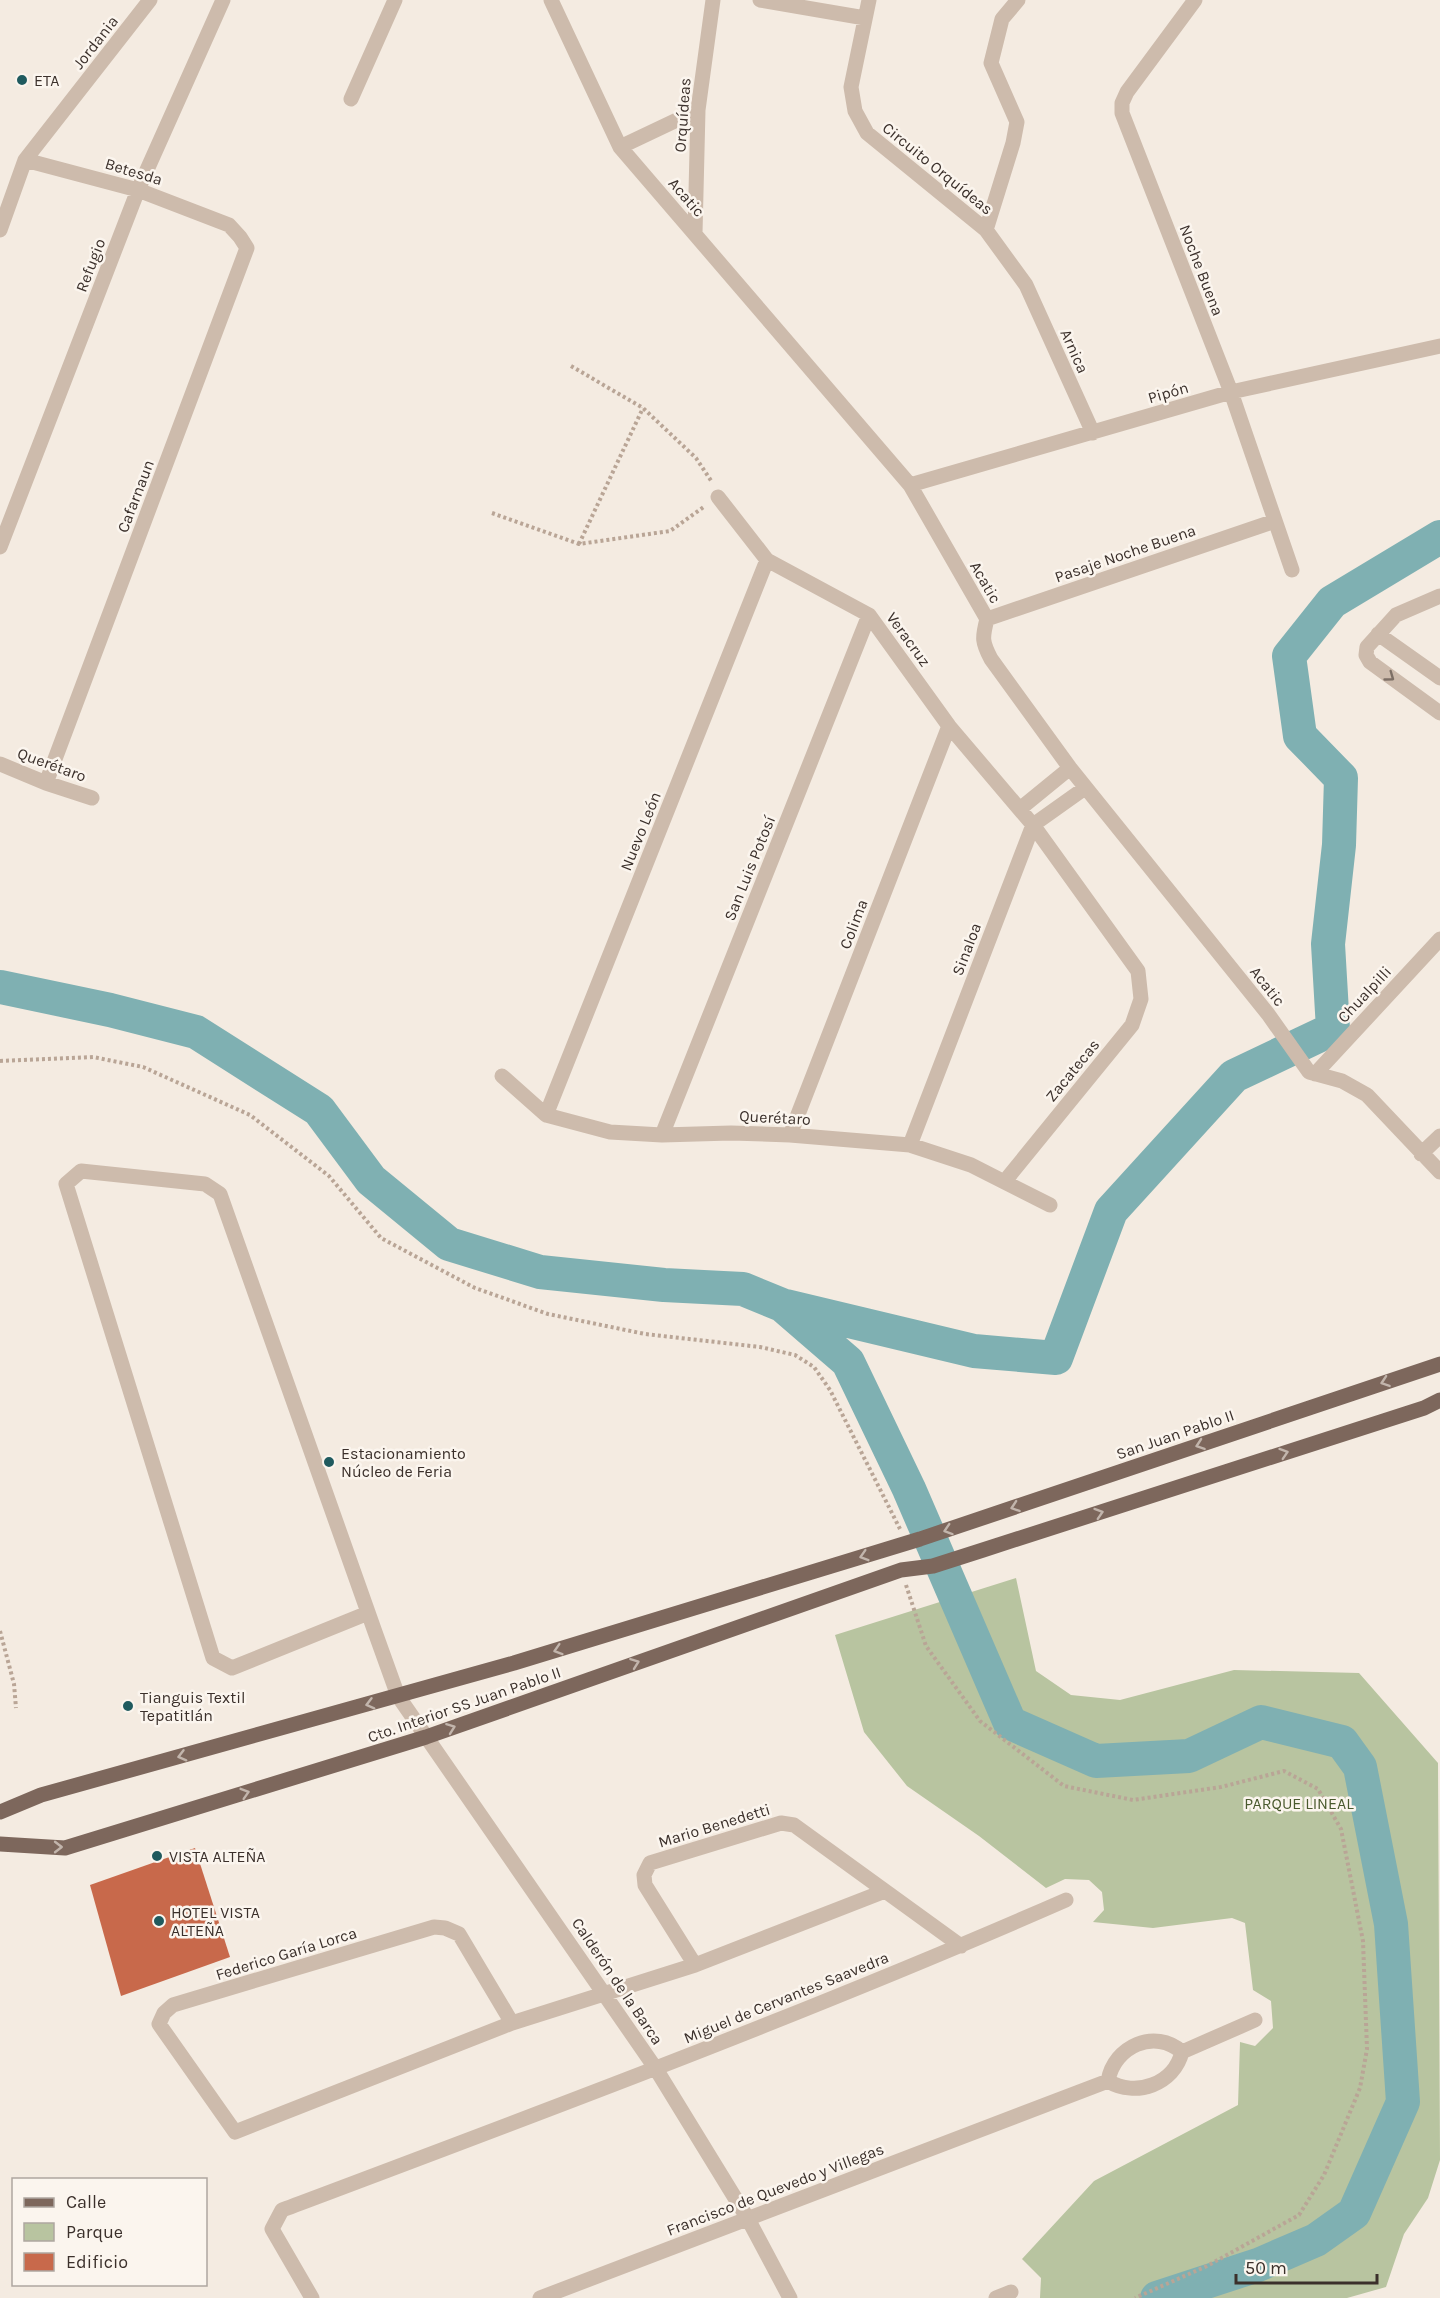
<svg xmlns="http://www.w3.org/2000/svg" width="1440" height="2298" font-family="Karla,sans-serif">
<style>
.green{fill:#b8c4a0}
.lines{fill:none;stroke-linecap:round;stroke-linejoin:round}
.river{stroke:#7fb0b2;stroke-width:34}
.building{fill:#c8694b}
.path{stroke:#b9a596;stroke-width:4;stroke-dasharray:3 3;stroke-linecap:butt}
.minor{stroke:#cdbbac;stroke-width:15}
.major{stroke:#7d675c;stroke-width:15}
.oneway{stroke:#7d6f65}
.oneway2{stroke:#c2b5ac}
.poi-dot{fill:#1f5a5e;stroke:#fbf5ee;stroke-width:2}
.labels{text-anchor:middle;stroke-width:5;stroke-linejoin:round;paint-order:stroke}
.street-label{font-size:16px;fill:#3b302b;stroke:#fbf5ee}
.poi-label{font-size:16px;fill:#3b302b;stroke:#fbf5ee;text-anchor:start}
.park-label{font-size:16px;fill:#4a5a2e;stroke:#fbf5ee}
</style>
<rect width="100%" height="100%" fill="#f4ebe1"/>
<path class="green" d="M1016,1578l20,93 35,24 49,5 114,-30 125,3 79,90 2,397 -12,38 -24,36 -18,53 -39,11h-307l1,-20 -19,-19 72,-78 144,-76 2,-63 15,4 18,-18 -2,-27 -18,-11 -8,-67 -13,-5 -79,10 -60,-6 11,-12 -2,-18 -13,-12 -24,-1 -19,9 -67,-52 -72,-50 -43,-54 -29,-97z"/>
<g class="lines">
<path class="river" d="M0,987l110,23 86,22 123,78 52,70 78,64 91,28 124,13 79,4 39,16 66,57 61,127 101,234 86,38 93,-5 72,-34 81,20 18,25 31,157 12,178 -49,111 -38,27 -58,25 -101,33
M786,1306l188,45 82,7 55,-147 123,-135 99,-47 -5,-85 11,-99 2,-67 -41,-42 -11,-80 43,-54 108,-65"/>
</g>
<path class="building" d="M195,1848l35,109 -109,39 -31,-111z"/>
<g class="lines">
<path class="path" d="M571,366l72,42 53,50 16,24
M492,513l87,31 91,-13 35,-25
M579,544l64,-136
M0,1061l93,-4 50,10 107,48 79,61 52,62 94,50 73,26 97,20 115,13 35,8 19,12 16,23 70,139
M906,1585l20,61 54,75 84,65 69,14 88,-13 63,-16 34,18 23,40 22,112 4,108 -7,39 -36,87 -25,40 -92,51 -72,32
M0,1631l14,53 2,24"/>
<path class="minor" d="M551,0l69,147 290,338 77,134c-5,19 -5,23 4,40l79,109 198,246 41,58 33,9 25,14 73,77
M760,0l105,18
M869,0l-18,87 4,24 12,22 119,97 40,55 67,148
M1195,0l-68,92 -5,11v10l109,279 61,178
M351,99l44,-99
M620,147l78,-37
M25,160l113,30 91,35 11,12 7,11 -201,535
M0,230l25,-70 125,-160
M986,230l27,-87 4,-21 -26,-59 11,-44 16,-19
M695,233l3,-123 15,-110
M910,485l321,-93 209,-46
M718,497l49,63 102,55 80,111 84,99 105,146 3,28 -9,26 -127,156
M0,547l138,-357 85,-190
M1440,596l-44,19 -29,32 -1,8 4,7 70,51
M987,619l288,-98
M1378,634l62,44
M0,764l46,19 46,15
M1021,808l49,-40
M1315,1074l125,-135
M502,1076l44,39 64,17 52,3 69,-2 59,2 120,10 61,20 79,40
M546,1115l221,-555
M662,1135l207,-520
M790,1135l159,-409
M910,1145l123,-320 52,-37
M1421,1154l19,-18
M368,1613l-136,55 -19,-10 -147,-474 15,-13 124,13 15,10 155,438 23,64 258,373 92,150 42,79
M695,1965l-50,-80 -1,-10 6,-12 131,-40 13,2 167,121
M512,2023l-53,-89 -14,-6 -11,-1 -261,78 -9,8 -5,11 76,108 277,-109 183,-58 190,-74
M1182,2052l73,-32
M1108,2081c6,-35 47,-53 74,-29
M1108,2081c28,17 66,3 74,-29
M312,2298l-40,-69 10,-19c263,-99 526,-197 784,-310
M540,2298l568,-217
M996,2298l15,-6"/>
<path class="major" d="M0,1812l41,-17 473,-132 406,-124 520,-175
M0,1844l65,4 361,-111 475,-167 32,-4 50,-16 441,-142 16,-8"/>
</g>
<defs><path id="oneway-chevron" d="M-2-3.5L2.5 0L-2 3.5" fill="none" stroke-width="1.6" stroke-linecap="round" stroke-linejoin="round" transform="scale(1.5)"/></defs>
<use class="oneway" href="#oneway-chevron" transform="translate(1390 677) rotate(36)"/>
<g class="oneway2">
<use href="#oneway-chevron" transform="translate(1385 1382) rotate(161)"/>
<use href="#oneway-chevron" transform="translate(1200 1445) rotate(161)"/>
<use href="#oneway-chevron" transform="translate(1284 1453) rotate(-18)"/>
<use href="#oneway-chevron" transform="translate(1015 1507) rotate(161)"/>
<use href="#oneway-chevron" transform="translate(1099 1513) rotate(-18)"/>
<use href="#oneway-chevron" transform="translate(948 1530) rotate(162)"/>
<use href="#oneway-chevron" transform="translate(864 1556) rotate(163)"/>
<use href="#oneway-chevron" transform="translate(558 1650) rotate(163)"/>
<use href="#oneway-chevron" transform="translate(635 1663) rotate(-20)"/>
<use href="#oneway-chevron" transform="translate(370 1704) rotate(165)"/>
<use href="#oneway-chevron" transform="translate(451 1728) rotate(-20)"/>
<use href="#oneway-chevron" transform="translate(182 1756) rotate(165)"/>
<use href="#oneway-chevron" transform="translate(245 1793) rotate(-17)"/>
<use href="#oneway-chevron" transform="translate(58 1847)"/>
</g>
<g class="poi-dot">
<circle cx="22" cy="80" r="6"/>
<circle cx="329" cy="1462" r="6"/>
<circle cx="128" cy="1706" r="6"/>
<circle cx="157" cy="1856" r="6"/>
<circle cx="159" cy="1921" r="6"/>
</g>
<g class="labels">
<g class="street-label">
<text transform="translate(95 42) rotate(-52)" y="6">Jordania</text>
<text transform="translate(682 115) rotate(-86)" y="6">Orquídeas</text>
<text transform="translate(938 168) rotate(39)" y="6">Circuito Orquídeas</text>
<text transform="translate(134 171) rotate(17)" y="6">Betesda</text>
<text transform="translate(687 197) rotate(49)" y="6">Acatic</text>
<text transform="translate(90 265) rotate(-69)" y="6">Refugio</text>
<text transform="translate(1202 270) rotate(69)" y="6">Noche Buena</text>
<text transform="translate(1075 351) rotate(66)" y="6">Arnica</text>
<text transform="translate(1168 392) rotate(-16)" y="6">Pipón</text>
<text transform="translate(135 496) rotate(-69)" y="6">Cafarnaun</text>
<text transform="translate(1125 553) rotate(-19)" y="6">Pasaje Noche Buena</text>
<text transform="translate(986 582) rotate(60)" y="6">Acatic</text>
<text transform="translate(909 639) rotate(54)" y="6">Veracruz</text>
<text transform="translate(52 764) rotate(20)" y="6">Querétaro</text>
<text transform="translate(640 831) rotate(-68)" y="6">Nuevo León</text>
<text transform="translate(749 868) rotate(-68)" y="6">San Luis Potosí</text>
<text transform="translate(853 924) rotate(-69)" y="6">Colima</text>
<text transform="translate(966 949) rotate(-69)" y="6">Sinaloa</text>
<text transform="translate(1268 986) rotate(52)" y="6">Acatic</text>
<text transform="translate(1364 994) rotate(-47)" y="6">Chualpilli</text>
<text transform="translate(1072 1070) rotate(-51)" y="6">Zacatecas</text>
<text transform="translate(775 1117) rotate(3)" y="6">Querétaro</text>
<text transform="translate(1175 1434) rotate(-19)" y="6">San Juan Pablo II</text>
<text transform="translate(464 1704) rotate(-19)" y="6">Cto. Interior SS Juan Pablo II</text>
<text transform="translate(714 1825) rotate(-17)" y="6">Mario Benedetti</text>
<text transform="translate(286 1953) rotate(-17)" y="6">Federico Garía Lorca</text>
<text transform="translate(618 1981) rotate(56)" y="6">Calderón de la Barca</text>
<text transform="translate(786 1997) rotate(-22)" y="6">Miguel de Cervantes Saavedra</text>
<text transform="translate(775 2189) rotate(-21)" y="6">Francisco de Quevedo y Villegas</text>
</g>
<g class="poi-label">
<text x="34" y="86">ETA</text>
<text x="341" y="1459">Estacionamiento<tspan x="341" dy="18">Núcleo de Feria</tspan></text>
<text x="140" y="1703">Tianguis Textil<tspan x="140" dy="18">Tepatitlán</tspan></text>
<text x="169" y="1862">VISTA ALTEÑA</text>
<text x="171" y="1918">HOTEL VISTA<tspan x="171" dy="18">ALTEÑA</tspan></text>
</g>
<g class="park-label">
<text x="1299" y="1809">PARQUE LINEAL</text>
</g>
</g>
<rect x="12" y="2178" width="195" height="108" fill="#fbf5ee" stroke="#aea6a0" stroke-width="1.5"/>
<rect x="24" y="2198" width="30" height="9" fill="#7d675c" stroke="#aea6a0" stroke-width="1.5"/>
<text x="66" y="2208" font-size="18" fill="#3b302b">Calle</text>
<rect x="24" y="2223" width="30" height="18" fill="#b8c4a0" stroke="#aea6a0" stroke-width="1.5"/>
<text x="66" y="2238" font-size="18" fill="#3b302b">Parque</text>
<rect x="24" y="2253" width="30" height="18" fill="#c8694b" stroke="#aea6a0" stroke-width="1.5"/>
<text x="66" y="2268" font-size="18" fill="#3b302b">Edificio</text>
<path d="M1236 2274v9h141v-9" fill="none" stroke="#3b302b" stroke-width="3"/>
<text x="1245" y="2274" font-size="18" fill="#3b302b" stroke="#fbf5ee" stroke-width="4.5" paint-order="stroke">50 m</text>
</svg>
